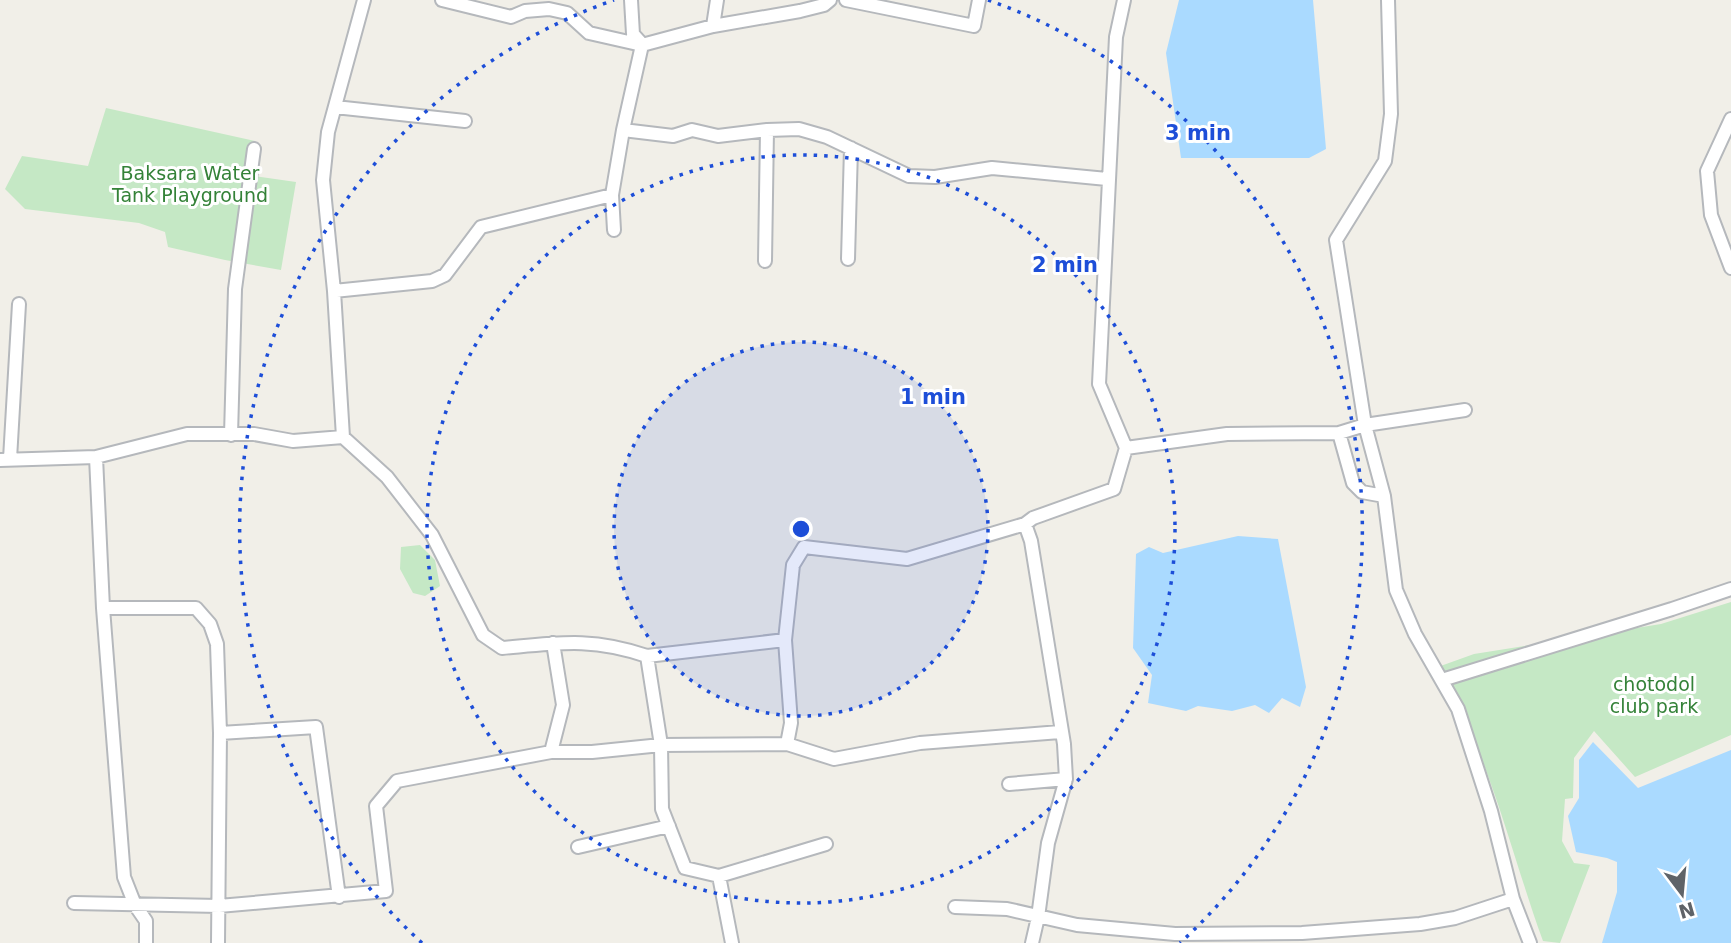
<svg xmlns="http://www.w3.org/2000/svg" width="1731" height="943" font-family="'DejaVu Sans',sans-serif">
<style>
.green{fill:#c5e8c5}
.water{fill:#aadaff}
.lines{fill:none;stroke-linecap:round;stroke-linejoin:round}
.street-casing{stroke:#b5b8bc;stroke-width:16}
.street{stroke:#fff;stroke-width:12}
.ring{fill:none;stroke:#1d4ed8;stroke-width:3.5;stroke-dasharray:3.5 7}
.labels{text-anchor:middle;stroke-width:6;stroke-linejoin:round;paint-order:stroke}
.park-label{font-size:19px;fill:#348238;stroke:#fff}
.centre{fill:#1d4ed8;stroke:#fff;stroke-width:3.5}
.ring-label{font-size:21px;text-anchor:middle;font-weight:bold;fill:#1d4ed8;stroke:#fff;stroke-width:6;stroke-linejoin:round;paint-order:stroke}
</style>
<rect width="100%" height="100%" fill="#f1efe8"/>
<path class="green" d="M106,108l149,33 -9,34 50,7 -15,88 -56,-10 -57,-13 -3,-15 -26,-9 -114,-14 -20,-20 17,-33 66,10z
M420,545l15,15 5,26 -15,10 -12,-3 -13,-24 1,-22z
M1731,602v133l-96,42 -41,-46 -20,27 -1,40 -8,1 -3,42 12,22 16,2 -30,78 -17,-2c-28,-77 -47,-158 -83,-232 -7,-14 -17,-27 -25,-41l39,-14 187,-30z"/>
<path class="water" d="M1179,0h134l13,149 -17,9h-128l-15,-105z
M1238,536l40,3 28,148 -6,20 -18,-9 -13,15 -14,-8 -23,6 -34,-5 -12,5 -38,-8 4,-28 -19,-27 3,-94 13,-7 14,6z
M1593,742l45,46 93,-38v193h-129l15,-51v-30l-10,-4 -31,-6 -8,-36 11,-18v-38z"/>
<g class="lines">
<g class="street-casing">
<path id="street" d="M442,0l69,17 14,-6 24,-2 18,4 22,20 53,12 71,-19 87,-15 24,-6 6,-5
M631,0l2,34 9,10
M846,0l128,26 5,-26
M1388,0l3,114 -6,47 -49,79 29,185 19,71 12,94 19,44 43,75 33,102 22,88 17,44
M713,26l4,-26
M335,107l130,14
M1731,119l-24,52 4,44 20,53
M623,130l50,6 19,-6 26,6 49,-6 32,-1 28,8 82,39 26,1 57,-9 115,11
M614,230l-2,-35 11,-65 19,-85
M848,259l3,-111
M765,261l2,-131
M334,291l98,-10 13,-6 36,-48 131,-32
M1339,433l14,50 9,9 22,4
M231,435l4,-146 19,-140
M343,437l-9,-146 -11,-111 5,-48 36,-132
M1126,448l101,-14 112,-1 26,-8 100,-15
M96,457l7,151 21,269 11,28 11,16v22
M10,459l9,-155
M0,460l96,-3 91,-23h67l39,7 50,-4 44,40 45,58 51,100 19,13c56,-5 90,-11 145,8l14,89 1,64 23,59 34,8 13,67
M1025,524l6,17 33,203 2,35 -18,64 -10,74 -6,26
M103,608h93l14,16 7,20 3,89 -2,210
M647,656l138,-16
M1442,680l230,-71 59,-20
M220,733l96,-6 23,170
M787,744l4,-21 -6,-83 8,-75 11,-18 103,12 118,-35 8,-6 81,-29 12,-41 -27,-64 17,-347 8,-37
M551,752l12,-47 -10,-62
M1009,784l57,-5
M578,847l91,-21
M719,876l107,-32
M74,903l145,3 167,-15 -10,-85 21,-25 154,-29h41l69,-7 126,-1 47,15 86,-16 140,-11
M955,907l52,2 70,16 98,9 127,-1 118,-9 35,-6 58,-19"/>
</g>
<use href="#street" class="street"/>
</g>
<circle cx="801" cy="529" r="187" fill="#1d4ed8" fill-opacity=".12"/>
<g class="ring">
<circle cx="801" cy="529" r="187"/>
<circle cx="801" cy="529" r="374"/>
<path d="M422 943A561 561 0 0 1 614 0M988 0A561 561 0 0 1 1180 943"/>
</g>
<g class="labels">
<g class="park-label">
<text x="190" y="180">Baksara Water<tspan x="190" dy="22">Tank Playground</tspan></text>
<text x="1654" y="691">chotodol<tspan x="1654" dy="22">club park</tspan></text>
</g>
</g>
<circle cx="801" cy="529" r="10" class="centre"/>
<g class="ring-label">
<text x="1198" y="140">3 min</text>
<text x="1065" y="272">2 min</text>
<text x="933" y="404">1 min</text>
</g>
<g transform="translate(1682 894) rotate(164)" stroke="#ffffff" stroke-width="5" paint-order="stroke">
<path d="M0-5L12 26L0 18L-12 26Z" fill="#5f6368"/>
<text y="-10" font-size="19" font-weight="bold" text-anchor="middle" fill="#5f6368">N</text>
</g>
</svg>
